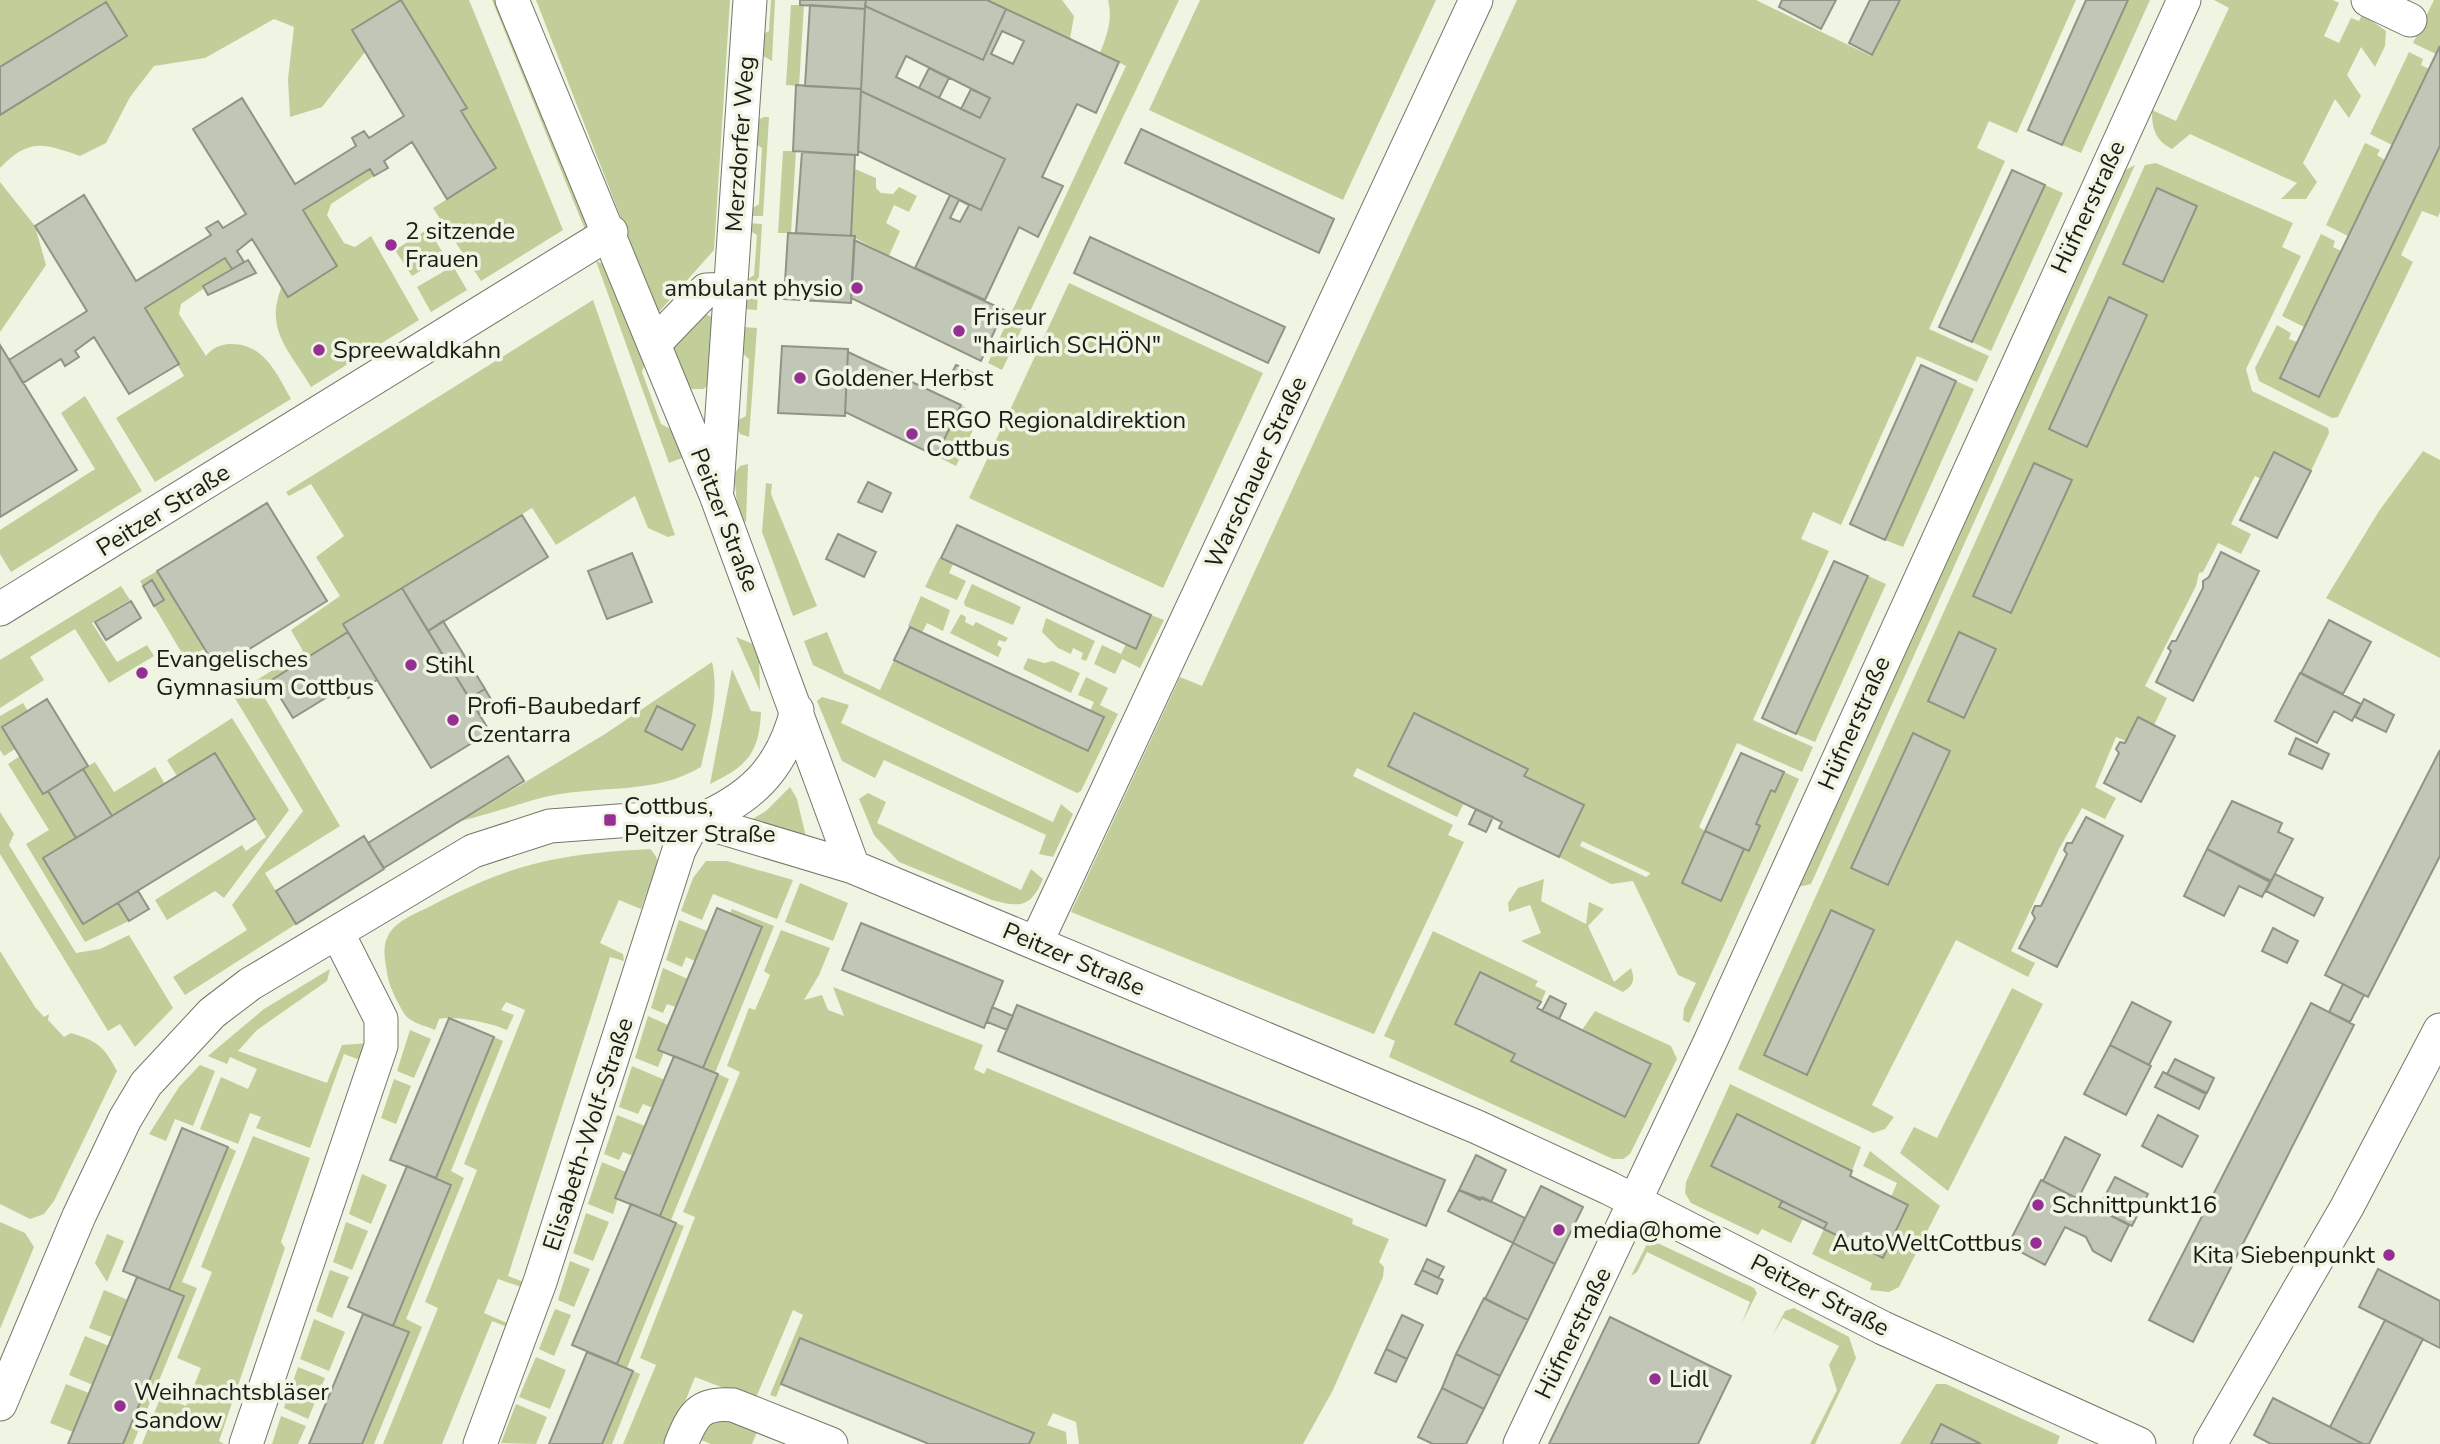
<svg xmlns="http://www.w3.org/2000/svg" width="2440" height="1444" font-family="'Nunito Sans',sans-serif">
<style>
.green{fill:#c2ce99;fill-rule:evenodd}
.building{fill:#c2c6b7;stroke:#909485;stroke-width:2;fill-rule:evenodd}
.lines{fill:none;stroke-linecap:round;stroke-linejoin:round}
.minor-casing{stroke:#74786a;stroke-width:35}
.minor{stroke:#fff;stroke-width:33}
.poi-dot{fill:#962f94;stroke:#eff4e3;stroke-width:2.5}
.labels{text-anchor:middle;stroke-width:7;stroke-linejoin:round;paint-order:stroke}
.street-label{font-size:24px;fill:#1b1c16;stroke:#eff4e3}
.poi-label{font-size:24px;fill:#1b1c16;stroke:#eff4e3;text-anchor:start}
</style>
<rect width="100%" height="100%" fill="#eff4e3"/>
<path class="green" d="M0,0h400l-48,30 13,22 -43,55 -32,10 -2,-38 6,-52 -20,-8 -69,39 -51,8 -24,31 -24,46 -26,13c-37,-13 -51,-18 -80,12z
M401,0h68l94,230 -82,51 -48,-73 63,-40 -35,-57 6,-4z
M492,0h8l91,219 -5,13z
M536,0h194l-16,250 -56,63z
M771,0h4l-3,61 -14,-8 1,-17 10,-5z
M987,0h75l12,16 -4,23z
M1108,0h71l-177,370 -14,-7 138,-297 -26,-13c7,-18 13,-34 8,-53z
M1200,0h236l-93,200 -194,-90z
M1517,0h239l115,56 29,-56h176l-59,133 -28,-12 -12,27 28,13 -76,168 60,27 -12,26 -60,-26 -76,169 -28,-13 -12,27 28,12 -76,169 60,27 -11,25 -65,-29 -38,84 6,4 -23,52 39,18 23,-52 5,2 11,-24 -4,-3 15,-34 4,2 9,-20 15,7 -110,244 -6,-3 1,-12 12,-25 -18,-8 -45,-94 -22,3 -52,-27 25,-52 -60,-29 4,-6 -114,-56 -25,52 75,37 -7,14 -100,-49 -4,8 100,49 -5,10 16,7 -90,192 -303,-122 109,-235 22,9zM1582,841l68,32v1l-4,3 -66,-31z
M2128,0h22l-69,153 -19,-8z
M2214,0h119l6,3 -15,33 15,7 12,-25 8,3 3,-7 24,17 -1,15 -10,21 -14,-20 -14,28 14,21 -12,22 -14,-19 -32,64 14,19 -11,17h-25l16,-16 -107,-49 -18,15c-17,-9 -20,-20 -20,-39l24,11 53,-113z
M2434,0h6v46l-4,8 -23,-11z
M791,5h13l-5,81 -13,-1z
M2409,52l14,7 -2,6 8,4 -37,76 -22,-11z
M764,117h5l-6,99h-15v-5l11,-7 3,-56 -9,-6 1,-20z
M2365,143l15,7 -3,5 8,5 -37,76 -22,-11z
M2440,146v66l-2,5 -16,-6 -21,44 12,7 -75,155 -6,1 -73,-37 -4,-13 22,-43 14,8 -2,6 8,3 -17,36 39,19z
M783,151h13l-5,82h-13z
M2156,163l137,60 -11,24 19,9 -55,113 6,22 76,37 1,5 -18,38 -36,-18 -14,26 -6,-3 -24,48 20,10 -10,20 -23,-11 -15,29 -4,1 -3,13 -51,100 22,12 -13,27 -16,-8 -12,24 -10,-4 -21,50 21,11 -11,21 -23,-11 -23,41 -48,102 24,12 -7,14 -72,-37 -84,165 22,12 -9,12 -12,4 -135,-64 407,-904zM2157,188l6,94 -40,-17zM2109,297l38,18 -61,131 -37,-17zM2034,463l-24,150 -36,-17zM1959,632l37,17 -31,68 -37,-16zM1913,734l37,17 -62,134 -37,-17zM1831,910l-24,165 -43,-20z
M2135,165l-324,719 -13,3 318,-712z
M370,169l4,7 -43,28 -4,11 17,28 11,4 16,-11 48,84 -108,67c-22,-37 -47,-57 -29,-101l6,11 49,-31 -34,-56z
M855,169l21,9v10l5,5 12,1 6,-7 18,9 -8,16 -15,-7 -8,18 14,8 -11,25 -38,-20z
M0,182l35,44 11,39 -46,67z
M2045,185l18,8 -72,158 -19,-9z
M748,223l14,1 -5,86 -14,-1 1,-27 10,-7 3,-40 -10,-6z
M428,229l17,27 -33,20 -17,-26z
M2321,234l14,7 -2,6 8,4 -37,76 -22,-11z
M225,258l7,11 -51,35 -2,10 27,42c6,-8 13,-11 23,-12 34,-2 48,30 62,55l-136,83 -39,-64 68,-42 -39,-68z
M596,261l14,6 36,93 -4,12 19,52 12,6 9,28 -13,5z
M453,266l14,24 -36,22 -14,-25z
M1069,283l194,90 -100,215 -194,-90z
M593,300l82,235 -7,2 -20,-9 -13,-32 -79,49 -24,-37 -189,116 5,8 -89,56 81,138 -75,47 31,51 -111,71 -12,-18 74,-47 -15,-25 71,-94 -70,-116 70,-44 -12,-21 49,-34 -24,-39 28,-21 -33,-52 -22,12 -3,-4z
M701,312l15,7 -3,59 -9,11h-12l-7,-7 -14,-39z
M743,327l14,1 -8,109 -9,-3 -5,-12 11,-6 3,-57 -9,-8z
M1956,381l18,8 -71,158 -18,-7z
M85,396l57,95 -131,81 -11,-18v-24l95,-61 -34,-56z
M961,405l19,10 -24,51 -20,-10z
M2423,451l17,9v198l-114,-60 53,-87z
M748,464l-2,58 -7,1 -5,-49 6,-8z
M766,483l6,1 -1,10 46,112 -24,10 -31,-84z
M939,558l14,6 -4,9 17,8 -9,19 -32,-13z
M157,571l47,78 -14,8 -7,-2 -29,-49 10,-7 -12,-18 -9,5 -3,-5z
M1868,576l18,8 -71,158 -19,-8z
M972,584l49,23 -8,18 -48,-19 -1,-4z
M121,586l9,14 -38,23 25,39 30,-17 7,11 -45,27 -34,-54 -45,28 14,23 -44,28v-48z
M921,596l29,14 -7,21 -16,-8 -5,10 -14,-7z
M961,614l5,3 -1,5 8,4 3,-4 32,16 -3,4 -6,-2 -2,5 5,3 -4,9 -48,-24z
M1151,615l13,5 -24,48 -18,-9 -7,15 -21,-10 8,-19 19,9 5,-10 10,4z
M1046,618l49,23 -9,20 -5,-2 2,-6 -10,-5 -2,6 -13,-6 -16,-16z
M827,632l17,41 36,17 14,-30 194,91 16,-33 -14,-7 4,-9 -16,-7 8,-18 22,11 -8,17 18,9 -37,77 -4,2 -264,-128 -9,-24z
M736,637l17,7 6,16 1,31z
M1028,658l16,5 9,-2 27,12 -9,20 -48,-24z
M712,662c8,34 -4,72 -11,105 -47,28 -100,18 -152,29 -29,7 -58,18 -88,25l144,-87z
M732,669l19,42 10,1c-2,42 -14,54 -51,72z
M822,697l27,8 -8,18 212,99 8,-18 12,10 -20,43 -14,-3 7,-19 -162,-75 -9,18 -33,-17 -25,-60z
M23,703l5,8 -26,16 13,22 -11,7 -4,-6v-34z
M232,718l57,92 -65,88 -9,-7 -48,29 -12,-20 87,-55 4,6 20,-14 -51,-84 -38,23 -10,-16z
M20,756l28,35 28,47 7,86 35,-21 11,18 -44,21 -59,-98 23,-14 -41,-66z
M95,762l19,30 41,-25 10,17 -53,32 -29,-47z
M790,787l7,12 9,38 -57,-16 17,-10z
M868,793l18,9 -9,21 144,67 10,-21 12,10c-12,28 -22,29 -51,21l-93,-38 -25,-27 -15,-36z
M0,812l14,22 -5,11 67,108 24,-4 29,-14 44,73 -38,39 -15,-23 -12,7 -108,-177z
M650,849c13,12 9,27 4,43h-7l-6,17 -22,-9 -19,43 23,11 1,7 -14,-4 -102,319 21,8 -2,5 -29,-10 -14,34 23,10 -2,3 -13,-5 -50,123h-59l55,-136 -13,-6 52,-132 -13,-6 61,-154 -19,-8 -5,8 13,5 -7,15c-15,-7 -53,-15 -68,-11l-4,11c-9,-4 -23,-7 -29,-14 -7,-10 -18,-31 -19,-44 -2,-11 -5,-25 1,-36 7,-15 29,-23 43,-30 81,-43 128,-52 219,-57z
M706,861h21l66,19 -16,39 -64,-25 -11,26 -21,-9 12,-33z
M1544,879l-3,22 45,23 3,-22 15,7 -16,17 26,56 17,-14c4,12 3,17 -8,24l-102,-51 20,-8 -11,-28 -21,7 -1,-9 10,-15z
M800,883l48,20 -15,38 -48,-19z
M732,909l42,17 -59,147 -12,-5 59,-141 -32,-14z
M679,920l28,11 -12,30 -9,-4 -4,10 -16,-7z
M781,930l49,18 -11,27 -15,25 18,-5 6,15 16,6 -11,-29 150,58 -9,24 10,5 3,-6 366,151 -1,5 37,15 -10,23 5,5 -1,10 -50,113 -30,54h-224l-3,-22 -23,-9 -6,12 19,7 1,12h-38l4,-12 -233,-94 -24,59 -6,-2 33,-80 -10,-5 -38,90 -60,-23 -27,67h-45l33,-79 -16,-7 55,-141 -12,-5 57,-140 -13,-6 22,-58 6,2 15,-35 -6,-4z
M1433,931l105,50 -3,5 11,5 -5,11 -86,23 60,29 -3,6 113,57 26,-53 -69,-34 13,-19 76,35 6,13 -47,95 -7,5h-10l-224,-102 6,-16 -11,-5z
M0,951l35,56 9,10 5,-3 -1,6 16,17 7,-4c26,8 33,13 46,38l-63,130 -10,13 -14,5 -30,-15z
M663,968l25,11 -12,28 -9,-3 -4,9 -12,-5z
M330,969l-3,12 -70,49 -19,21 89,32 15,-38 28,-2 -10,17 -16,-6 -34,94 -54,-20 5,-11 -11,-4 -12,31 -38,-15 21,-52 27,12 9,-20 -27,-12 -3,7 -19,-8 56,-47z
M2012,988l31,16 -95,187 -48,-38 14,-26 23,11z
M648,1016l20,9 -9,24 5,3 -6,15 -23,-9z
M410,1030l21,9 -17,39 -17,-7z
M494,1037l9,4 -52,130 13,7 -58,141 16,8 -48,117h-12l46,-111 -15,-7 58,-141 -15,-7z
M200,1065l15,6 -22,55 -18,-7 -9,22 -17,-7 30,-47z
M632,1066l33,14 -12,28 -10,-4 -5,10 -19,-7z
M718,1074l11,5 -58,141 -11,-4z
M394,1079l17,7 -15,38 -15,-6z
M1730,1084l131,63 -9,24 -115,-56 -26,51 71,35 -3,6 24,12 -12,24 -29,-14 -4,6 -67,-32 -6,-10 1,-11z
M617,1115l28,11 -12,30 -10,-4 -4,8 -15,-6z
M253,1136l57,22 -29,84 4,6 -66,193 5,3h-82l19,-48 25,10 15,-38 -24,-10 35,-86 -11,-5z
M228,1147l8,4 -54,131 15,6 -64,156h-10l61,-148 -15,-6z
M1870,1151l70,55 -41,81 -10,5 -19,-2 2,-7 -60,-29 12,-25 59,29 25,-53 -17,-8 6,-14 -34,-17z
M602,1162l24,10 -13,42 -25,-10z
M362,1174l25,11 -16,39 -22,-10z
M586,1213l23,9 -16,39 -20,-8z
M0,1222l25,11 9,14 -34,82z
M346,1222l22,9 -16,39 -19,-8z
M676,1223l8,3 -57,142 -10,-4z
M107,1234l17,7 -17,41 -12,-19z
M1653,1241l101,47 3,5 -15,30 8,-21 -103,-50 -10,20 -6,4 16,-32z
M570,1261l20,8 -16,38 -16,-7z
M330,1270l19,7 -17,41 -16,-7z
M104,1290l24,10 -16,37 -23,-9z
M1794,1308l55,29 7,21 -41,86h-5l27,-54 -8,-25 10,-19 -56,-28 -11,18 13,-25z
M555,1309l16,6 -17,41 -15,-7z
M314,1319l31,13 -16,39 -29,-12z
M85,1336l24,10 -16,39 -24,-10z
M536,1357l30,13 -16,39 -31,-12z
M298,1367l27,11 -17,41 -24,-11z
M633,1371l7,3 -28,70h-10z
M66,1384l23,9 -16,39 -23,-9z
M1936,1384h10l114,52 -3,8h-76l-40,-20 -10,20h-31z
M516,1404l31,13 -11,27 -35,-1z
M281,1416l25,10 -8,18h-26z
M727,1416l32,11 -7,17h-41l-17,-7 9,-13z"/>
<path class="building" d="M401,0l66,108 -6,3 35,57 -49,31 -35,-57 -28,19 4,7 -14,8 -4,-7 -67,41 34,56 -49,31 -36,-58 -15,12 7,11 -12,7 -7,-11 -80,50 34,56 -50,30 -35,-57 -19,14 4,6 -14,9 -4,-7 -38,24 -14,-23 78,-49 -52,-85 49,-31 52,86 75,-46 -5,-7 12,-7 5,7 23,-14 -53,-85 49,-31 53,86 61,-38 -4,-8 12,-7 5,7 35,-22 -52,-86z
M800,0h66l-1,9 -65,-4z
M866,0h121l19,9 -23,51 -118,-54z
M1782,0h54l-15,29 -42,-22z
M1870,0h30l-28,55 -23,-12z
M2086,0h42l-66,145 -34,-15z
M106,2l21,34 -127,79v-48z
M810,5l55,4 -4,80 -56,-3z
M865,6l118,54 23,-51 113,53 -23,51 -19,-9 -35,73 21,9 -25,51 -19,-10 -34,73 -70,-32 35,-73 31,15 24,-51 -144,-68zM906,56l84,42 -10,20 -84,-41z
M1002,31l22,10 -11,23 -22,-10z
M2440,46v100l-121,251 -39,-19z
M929,68l20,10 -10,20 -20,-10z
M796,85l65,4 -3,66 -65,-4z
M971,89l19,9 -10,20 -19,-9z
M861,91l144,68 -24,51 -123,-59z
M1141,129l193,90 -15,34 -194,-90z
M802,152l53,3 -4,81 -55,-3z
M2012,170l33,15 -73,157 -33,-15z
M2157,188l40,18 -34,76 -40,-18z
M959,200l10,5 -9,17 -10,-4z
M788,233l67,3 -4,67 -67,-4z
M1090,237l195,90 -17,36 -194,-90z
M854,240l150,70 -23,51 -130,-63z
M248,260l8,13 -48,22 -5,-9z
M2109,297l38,18 -60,132 -38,-18z
M0,345l77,125 -77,47z
M782,346l66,3 -3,67 -67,-3z
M848,352l113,53 -25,51 -91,-44z
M956,365l17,8 -8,16 -17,-9z
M1921,365l35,16 -71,159 -35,-16z
M2274,452l37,19 -34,67 -37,-18z
M2034,463l38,17 -61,133 -38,-17z
M868,482l23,11 -9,19 -24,-10z
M267,503l60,98 -110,68 -60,-98z
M522,515l26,42 -120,74 -26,-43z
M957,525l194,90 -15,34 -195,-91z
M838,534l38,18 -12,25 -38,-18z
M2221,552l38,19 -66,130 -37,-19 15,-31 -3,-3 4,-7h4l27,-53v-7l6,-4z
M632,553l20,49 -45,17 -19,-48z
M1834,561l34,15 -72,158 -34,-16z
M152,580l12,20 -10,6 -11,-20z
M402,588l88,144 -59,36 -88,-144z
M131,601l10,17 -35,22 -11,-18z
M2329,620l42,22 -28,52 -42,-21z
M443,621l42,68 -16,9 -41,-67z
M910,627l194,90 -16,34 -194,-91z
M348,632l29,48 -29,18 -6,-10 -49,30 -23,-37z
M1959,632l37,17 -32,69 -36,-17z
M2300,673l61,31 -9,17 -18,-10 -17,32 -42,-22z
M485,689l11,19 -15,9 -12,-19z
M47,699l41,67 -45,28 -41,-67z
M2364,699l30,16 -8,17 -31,-15z
M657,706l38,19 -13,25 -37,-19z
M1414,713l114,56 -4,7 60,29 -25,52 -60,-29 3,-6 -114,-56z
M2138,717l37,19 -34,66 -37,-19 15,-30 -3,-4 4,-7 5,1z
M1913,733l37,18 -62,134 -37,-17z
M2296,738l33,16 -7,15 -33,-15z
M2440,750v106l-72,141 -43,-22z
M215,753l40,66 -172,105 -40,-66z
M1741,753l43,19 -9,20 -4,-2 -15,34 4,2 -11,25 -44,-20z
M508,756l16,25 -140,87 -16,-25z
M83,769l29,47 -36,22 -28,-47z
M2232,801l50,22 -4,9 15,7 -22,42 -64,-32z
M1476,809l17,8 -7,15 -17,-8z
M2086,817l37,19 -66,131 -38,-19 16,-30 -3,-5 3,-7h6l26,-52 -3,-4 3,-7h5z
M1705,831l39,18 -23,52 -39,-18z
M364,836l20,33 -88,55 -20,-33z
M2207,849l63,33 -8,15 -23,-11 -15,30 -40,-20z
M2275,874l48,24 -9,18 -48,-25z
M138,891l11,18 -20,12 -11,-18z
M717,908l45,19 -59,141 -45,-18z
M1831,910l43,20 -67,145 -43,-20z
M861,923l142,58 -19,47 -142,-58z
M2273,928l25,13 -11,22 -25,-12z
M1480,972l61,30 -4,6 114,56 -26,53 -114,-56 4,-7 -60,-30z
M2343,984l21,11 -14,27 -21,-10z
M1550,996l16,8 -7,15 -17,-8z
M2132,1002l39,20 -22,43 -39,-20z
M2311,1003l43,22 -161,317 -44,-22z
M1017,1005l428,175 -19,46 -428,-175z
M992,1007l21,9 -6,14 -20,-8z
M449,1018l45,19 -58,141 -46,-18z
M2110,1045l41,21 -25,49 -42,-21z
M674,1056l44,18 -58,142 -45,-18z
M2175,1059l39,19 -7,15 -40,-19z
M2163,1072l43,22 -7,15 -44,-22z
M1737,1114l115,57 -2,5 58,29 -25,53 -59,-29 3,-6 -116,-57z
M2158,1115l40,21 -16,31 -40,-21z
M182,1128l46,19 -59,143 -46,-19z
M2065,1137l35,18 -22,44 -35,-18z
M1476,1155l30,15 -15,32 -32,-12z
M407,1166l44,19 -58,141 -45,-19z
M2115,1177l33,17 -16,32 -34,-17z
M2041,1180l88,45 -18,36 -18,-10 -7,-14 -21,-10 -20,38 -37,-20z
M1541,1186l42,21 -28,57 -42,-21z
M1459,1190l21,10 2,-3 43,21 -12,25 -65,-32z
M1782,1201l45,22 -3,6 -45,-22z
M631,1204l45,19 -59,141 -45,-19z
M1513,1243l42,21 -27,56 -43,-21z
M1427,1259l17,8 -6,11 -16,-8z
M2378,1269l62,32v47l-81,-41z
M1422,1270l21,10 -6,14 -22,-10z
M137,1277l47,19 -61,148h-55z
M1484,1298l44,22 -28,56 -44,-22z
M363,1314l46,18 -47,112h-53z
M1402,1315l21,10 -16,34 -21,-10z
M1610,1317l121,59 -33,68h-149z
M2385,1320l38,19 -54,105h-6l-33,-17z
M800,1338l234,95 -5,11h-100l-148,-60z
M1386,1349l21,10 -11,23 -21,-9z
M587,1352l46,19 -31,73h-53z
M1456,1354l44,22 -16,33 -42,-21z
M1442,1388l42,21 -18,35h-33l-15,-7z
M2273,1398l57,29 33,17h-92l-17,-9z
M1941,1424l40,20h-50z"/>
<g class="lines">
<g class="minor-casing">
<path id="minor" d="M512,0l204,495 137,372
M2368,0l42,20
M654,344l52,-54 25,-1
M717,489l33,-489
M0,609l611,-377
M1036,943l440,-943
M0,1404l79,-188 46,-97 21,-35 66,-71 38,-29 223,-133 77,-25 96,-7 74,8 133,40 624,260 132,61 274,140 256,116
M246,1444l135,-398v-27l-44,-87
M480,1444l60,-162 139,-432 14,-27c57,-23 89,-53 104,-113
M681,1444c12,-29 18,-42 52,-39l98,39
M1520,1444l190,-402 474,-1042
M2210,1444l137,-237 93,-177"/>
</g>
<use href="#minor" class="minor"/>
</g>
<g class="poi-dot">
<circle cx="391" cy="245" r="7"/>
<circle cx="857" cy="288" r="7"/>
<circle cx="959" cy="331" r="7"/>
<circle cx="319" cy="350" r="7"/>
<circle cx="800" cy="378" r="7"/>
<circle cx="912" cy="434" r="7"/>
<circle cx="411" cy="665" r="7"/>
<circle cx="142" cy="673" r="7"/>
<circle cx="453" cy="720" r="7"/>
<rect x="603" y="813" width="14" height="14" rx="3.5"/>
<circle cx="2038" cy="1205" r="7"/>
<circle cx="1559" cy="1230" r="7"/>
<circle cx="2036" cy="1243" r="7"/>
<circle cx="2389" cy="1255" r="7"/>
<circle cx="1655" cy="1379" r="7"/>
<circle cx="120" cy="1406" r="7"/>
</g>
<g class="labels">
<g class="street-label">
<text transform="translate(740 144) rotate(-86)" y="8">Merzdorfer Weg</text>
<text transform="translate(2088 207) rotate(-65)" y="8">Hüfnerstraße</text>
<text transform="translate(1256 472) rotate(-65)" y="8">Warschauer Straße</text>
<text transform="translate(163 510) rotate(-32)" y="8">Peitzer Straße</text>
<text transform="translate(725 520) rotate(69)" y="8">Peitzer Straße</text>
<text transform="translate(1854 723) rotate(-66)" y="8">Hüfnerstraße</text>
<text transform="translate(1074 959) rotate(23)" y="8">Peitzer Straße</text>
<text transform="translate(588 1134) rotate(-72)" y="8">Elisabeth-Wolf-Straße</text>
<text transform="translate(1820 1295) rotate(27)" y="8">Peitzer Straße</text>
<text transform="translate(1573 1333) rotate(-64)" y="8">Hüfnerstraße</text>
</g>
<g class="poi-label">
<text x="405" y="239">2 sitzende<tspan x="405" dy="28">Frauen</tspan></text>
<text x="843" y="296" text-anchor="end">ambulant physio</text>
<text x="973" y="325">Friseur<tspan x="973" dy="28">"hairlich SCHÖN"</tspan></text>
<text x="333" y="358">Spreewaldkahn</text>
<text x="814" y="386">Goldener Herbst</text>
<text x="926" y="428">ERGO Regionaldirektion<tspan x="926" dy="28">Cottbus</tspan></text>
<text x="156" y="667">Evangelisches<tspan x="156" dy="28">Gymnasium Cottbus</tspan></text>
<text x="425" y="673">Stihl</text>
<text x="467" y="714">Profi-Baubedarf<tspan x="467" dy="28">Czentarra</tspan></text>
<text x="624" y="814">Cottbus,<tspan x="624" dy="28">Peitzer Straße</tspan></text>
<text x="2052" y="1213">Schnittpunkt16</text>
<text x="1573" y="1238">media@home</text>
<text x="2022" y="1251" text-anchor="end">AutoWeltCottbus</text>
<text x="2375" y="1263" text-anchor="end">Kita Siebenpunkt</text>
<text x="1669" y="1387">Lidl</text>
<text x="134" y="1400">Weihnachtsbläser<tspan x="134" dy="28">Sandow</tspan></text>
</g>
</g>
</svg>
